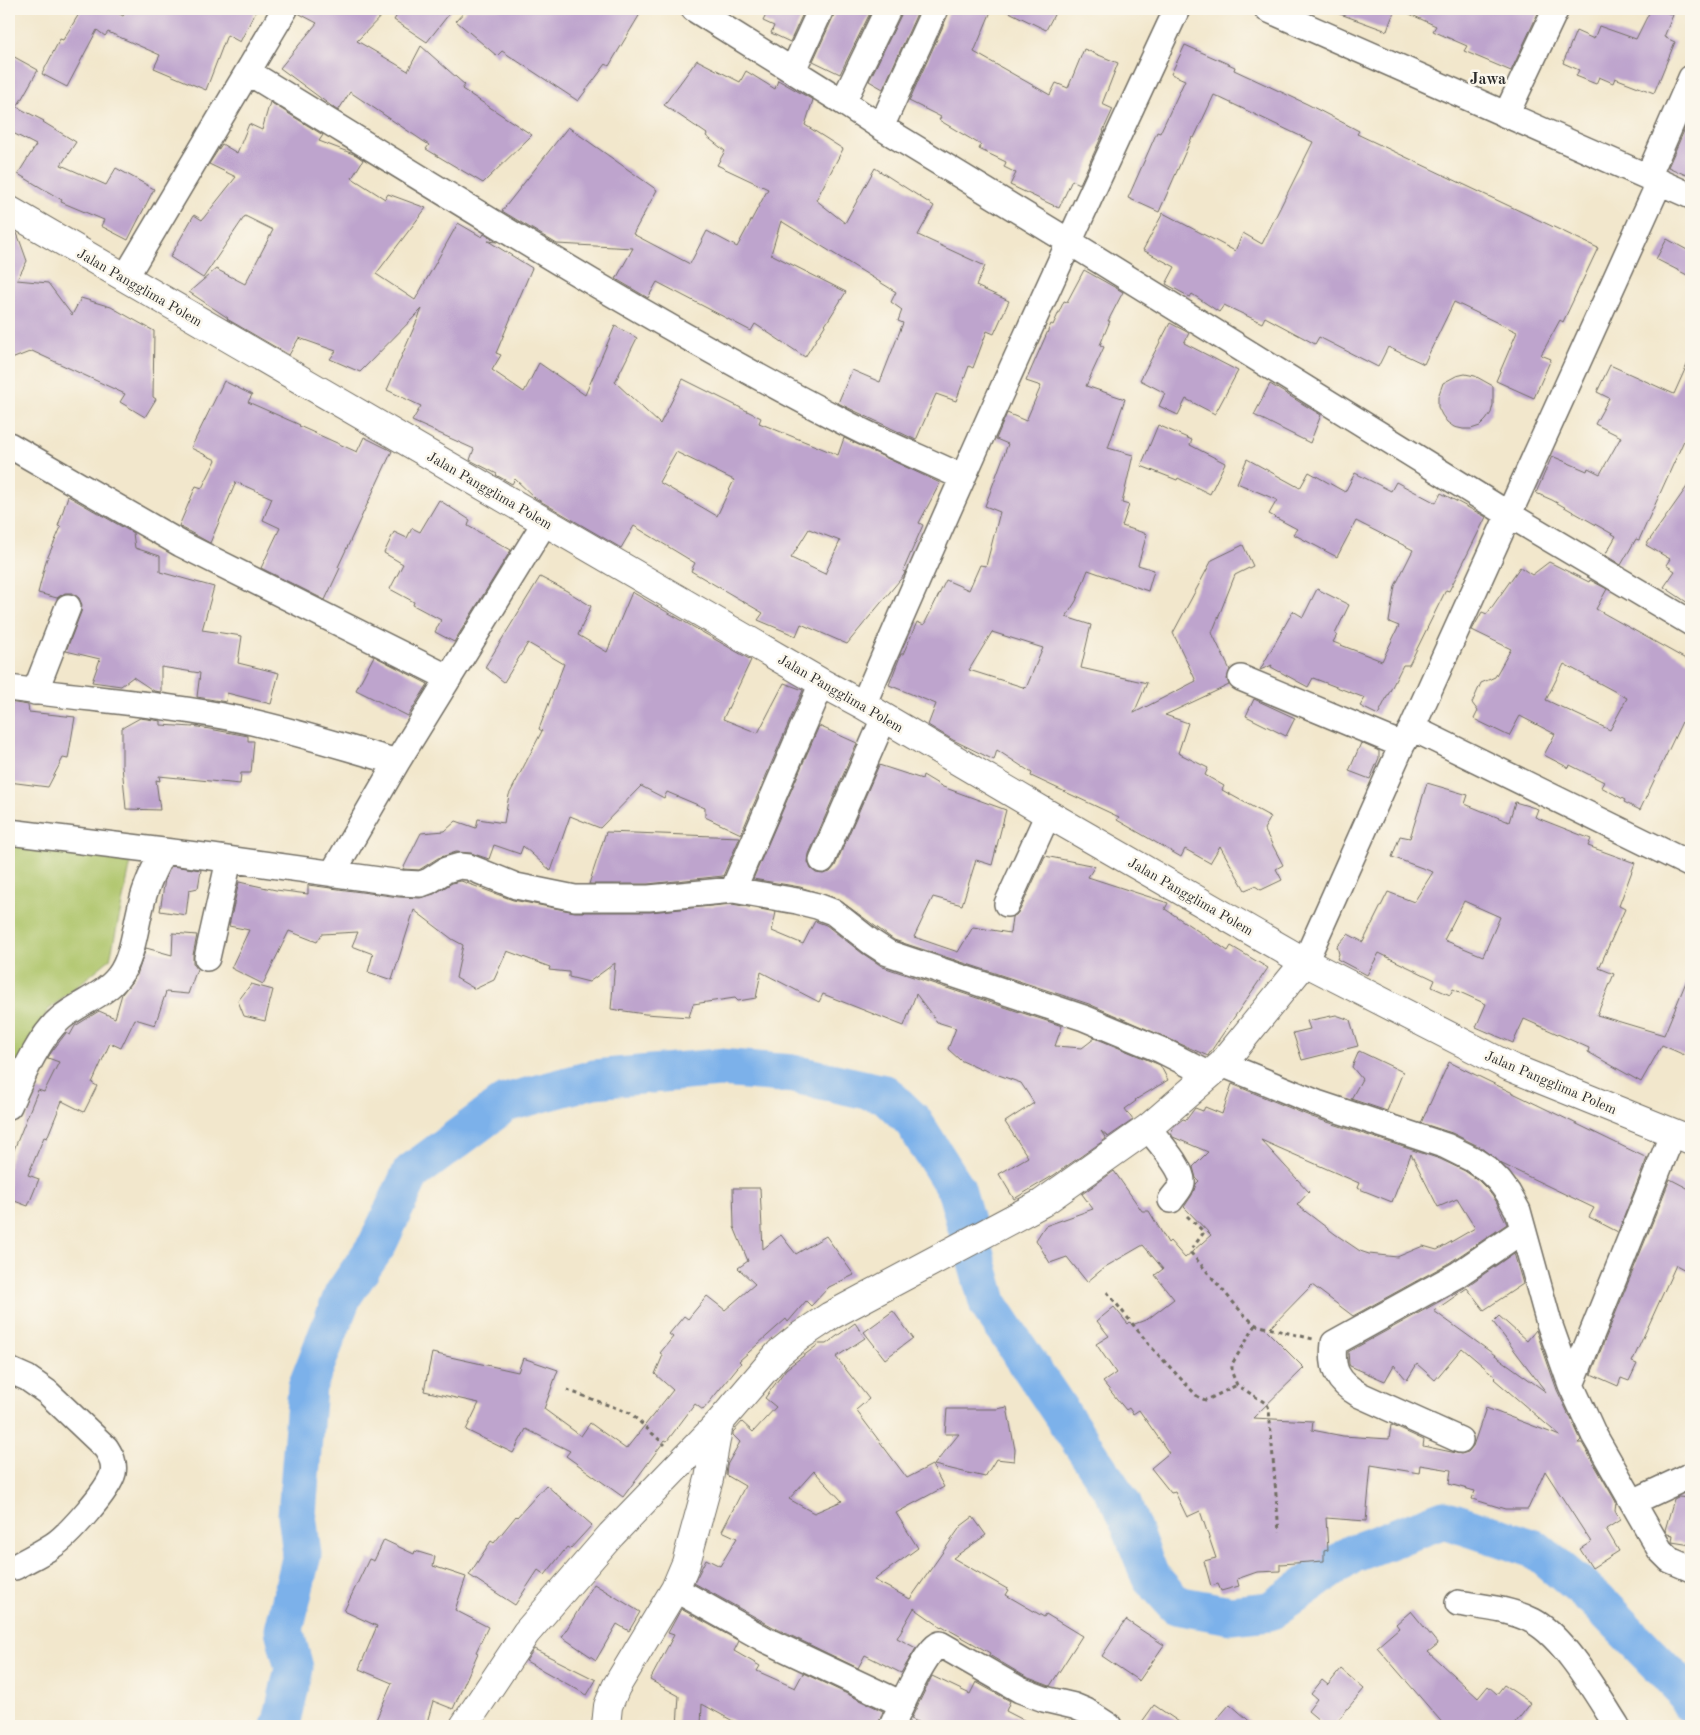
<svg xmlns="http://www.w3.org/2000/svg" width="1700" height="1735" font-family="'Old Standard TT',serif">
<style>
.green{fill:#adc469;stroke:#6c784a}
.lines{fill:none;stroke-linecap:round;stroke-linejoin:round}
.river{stroke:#7cb1ea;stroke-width:39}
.building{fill:#bea4cd;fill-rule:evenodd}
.minor-casing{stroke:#716d63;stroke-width:28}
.tertiary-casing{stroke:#716d63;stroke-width:30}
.path{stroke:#716d63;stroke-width:3;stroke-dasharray:4 4;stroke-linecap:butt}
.minor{stroke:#fff;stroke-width:25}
.tertiary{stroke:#fff;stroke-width:28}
.labels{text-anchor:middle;stroke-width:5;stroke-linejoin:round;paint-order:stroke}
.street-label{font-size:14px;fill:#2b2b2b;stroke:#fbf7ec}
.quarter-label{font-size:16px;font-weight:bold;fill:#2b2b2b;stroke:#fbf7ec}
</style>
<rect width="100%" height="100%" fill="#fbf7ec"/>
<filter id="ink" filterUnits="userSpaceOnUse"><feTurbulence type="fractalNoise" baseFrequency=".02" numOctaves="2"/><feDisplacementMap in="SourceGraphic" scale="10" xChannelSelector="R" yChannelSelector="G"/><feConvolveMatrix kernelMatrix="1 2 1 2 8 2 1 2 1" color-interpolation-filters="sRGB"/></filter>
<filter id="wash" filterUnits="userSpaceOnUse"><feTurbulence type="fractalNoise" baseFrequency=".0096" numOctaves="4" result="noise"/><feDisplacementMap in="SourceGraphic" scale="20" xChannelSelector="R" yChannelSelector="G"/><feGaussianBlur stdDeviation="1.12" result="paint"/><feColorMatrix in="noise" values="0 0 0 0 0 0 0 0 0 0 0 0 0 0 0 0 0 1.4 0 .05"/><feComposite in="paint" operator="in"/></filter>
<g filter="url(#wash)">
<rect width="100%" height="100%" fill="#f2e7cc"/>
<path class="green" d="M9,838l124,15 -23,106 -62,51 -39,76z"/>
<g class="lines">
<path class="river" d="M280,1726l2,-5 12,-53 -10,-38 18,-76 -5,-39 10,-128 36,-92 34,-50 34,-72 94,-70 89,-24 126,-11 74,6 91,20 28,27 43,68 33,116 133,199 28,72 26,29 55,10 39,-4 82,-57 92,-35 91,30 61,51 86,88 9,16"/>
</g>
<g id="blocks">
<path class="building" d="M82,9h29l12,7 6,-7h128l-17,33 -13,-7 -21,55 -52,-22 6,-13 -52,-23 -3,4 -8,-6 -30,57 -25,-13 18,-35 3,1z
M299,9h89l-31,32 51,30 13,-25 44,39 -3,4 70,46 -49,48 -57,-34 3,-4 -79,-53 -12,19 -58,-43 37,-45 -19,-10z
M401,9h52l-26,33 -33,-22z
M467,9h176l-34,57 -3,-2 -28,37 -76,-50 -5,5 -41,-35z
M769,9h36l-15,33 -19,-9 3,-7 -11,-5z
M835,9h37l-32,65 -27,-13 21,-46z
M902,9h17l-36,80 -14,-8 32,-66z
M949,9h43l-18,43 76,43 6,-12 12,5 16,-39 34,14 -16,41 11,5 -10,22h1l-24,53 -8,-4 -13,28 -49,-23 6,-12 -12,-6 2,-5 -27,-13 2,-4 -42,-25 2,-3 -32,-16 39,-86z
M1003,9h54l-11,21z
M1332,9h63l-8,22 -55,-20z
M1399,9h141l-29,62 -47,-20 3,-5 -34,-15 3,-5z
M1651,9h7l15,6 -9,22 11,5 -21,51 -39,-15 -2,5 -14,-6 -3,7 -20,-8 3,-6 -16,-7 13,-32 18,8 5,-13 37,13z
M1185,45l50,22 -1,3 73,34 52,27 -2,3 241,114 -35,74 -3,-2 -19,35 10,4 -17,39 -38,-17 21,-49 -63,-30 -30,62 -36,-17 -10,20 -59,-30 -4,7 -50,-27 -3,6 -38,-18 -5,7 -27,-18 -2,3 -24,-13 9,-17 -32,-17 20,-37 72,38 8,-18 19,11 51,-102 -99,-47 -20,43 -2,-1 -33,75 -31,-14 29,-66 3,1 25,-53 -14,-6z
M9,54l29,16 -21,37 27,14 -1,1 33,20 -15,23 45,20 10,-17 38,21 -26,51 -27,-14 3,-6 -43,-18 1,-2 -44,-26 18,-29 -27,-14z
M697,60l43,22 6,-11 29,18 3,-9 35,20 -8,25 38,24 -27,51 29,23 30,-55 59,38 -16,29 67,31 -9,20 33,15 -15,33 -7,-3 -14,37 -4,-2 -13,35 -20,-7 -20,46 -78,-37 14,-33 28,12 23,-59 -5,-2 4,-11 -11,-8 5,-10 -115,-71 -10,33 75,38 -41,65 -50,-33 -4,7 -94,-49 -9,16 -32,-19 17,-31 -76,-4 -55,-33 66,-84 89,63 -24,44 57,30 17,-33 30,16 31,-58 -51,-24 8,-14 -19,-15 1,-2 -43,-29z
M270,102l53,33 -4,6 37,14 7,5 -11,18 33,21 3,-5 38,14 -50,66 39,26 43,-77 24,14 2,-3 13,8 -9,-1 44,27 -36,85 5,2 -9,15 32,22 15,-29 46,32 30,-69 22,12 -22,44 45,42 23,-45 78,39 -2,5 79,32 6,-17 96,45 -21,40 4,2 -20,46 2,1 -1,3 -57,69 -46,-20 -5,12 -38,-16 5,-7 -72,-42 4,-8 -61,-37 -13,22 -86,-50 -20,-19 -3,5 -16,-9 1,-1 -27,-14 4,-11 -62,-28 9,-15 -34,-16 35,-81 -62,63 -30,-13 6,-8 -37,-13 -10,17 -62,-36 1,-1 -39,-26 27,-23 29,15 28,-54 -28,-14 -42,62 -33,-21 24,-42 8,5 34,-43 -27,-13 13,-20 15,9 12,-29 13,6zM676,452l58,28 -17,36 -58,-34zM809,529l31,12 -15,33 -34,-16z
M1691,115v50l-5,10 -18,-8z
M9,228l8,5 10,28 -10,19 31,3 24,32 9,-17 30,9 43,24 -1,66 3,2 -11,18 -25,-15 5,-8 -93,-43 -23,9z
M1667,239l24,13v25l-35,-18z
M1084,270l39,22 -15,29h2l-10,24 4,2 -18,39 39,13 -17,49 25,7 -11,48 7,2 -7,21 25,8 -9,31 16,5 -6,21 -60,-21 -12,31 -10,16 25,8 -10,43 66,15 -13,30 62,-32 -23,-48 39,-73 31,-15 10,21 -18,9 -23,58 18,37 -3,9 2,6 -64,30 23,8 -10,30 30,15 -3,7 19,11 -2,4 49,27 -7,12 19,36 -7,4 6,11 -21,10 -6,-4 -10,4 -25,-44 -10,17 -25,-14 -4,8 -64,-37 2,-3 -88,-41 1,-3 -35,-23 -3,10 -41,-20 -25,-15 8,-21 -47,-19 12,-31h2l14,-32 7,3 22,-45 23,10 11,-25 6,1 14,-54 -15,-6 23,-62 -12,-5 11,-26 19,8 15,-35 -15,-5 25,-57 2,1 11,-24 3,1zM992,632l51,16 -17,40 -57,-18z
M1170,323l19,10 -5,10 54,28 -23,43 -29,-15 -8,16 -19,-9 6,-13 -25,-13z
M1691,356v69l-52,115 -3,-1 -15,26 -16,-10 11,-19 -64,-36 -16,-7 16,-37 35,15 1,-3 12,6 21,-37 -26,-13 14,-26 -12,-6 13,-27 64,29z
M1465,374l10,2 18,10v19l-2,8 -5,7 -6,6 -9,3h-8l-9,-2 -7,-5 -5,-7 -4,-8v-10l5,-14 13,-7z
M224,381l28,14 -4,7 52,23 -1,1 58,26 7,-15 28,14 -54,116 2,1 -15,32 -64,-32 19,-40 -17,-8 9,-22 -36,-16 -26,61 -31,-17 17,-40 6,2 14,-28 -25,-12z
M1270,384l51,31 -11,28 -56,-28z
M1158,425l34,15 -2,5 35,18 -15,31 -32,-16 -1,2 -36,-14z
M1247,459l53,29 9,-16 36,20 10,-19 36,18 5,-9 40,21 5,-10 45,24 -37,74 -3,-1 -37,75h-6l-25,50 -18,-9 5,-8 -52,-20 -5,9 -37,-20 1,-2 -12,5 33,-59 10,6 14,-28 32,16 -14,29 2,1 -4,7 49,19 17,-35 -10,-4 6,-36 18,-36 -57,-29 -19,36 -44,-23 4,-5 -28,-15 8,-14 -40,-17z
M1691,481v124l-27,-18 11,-16 -9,-6 4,-6 -24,-14z
M68,496l65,37 2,15 25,8v16l54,15 -12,43 40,6 -4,27 41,10 -8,31 -44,-11 -1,9 -29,-5 3,-24 -39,-6v25l-7,-1 -21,-14 -12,9 -29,-4 8,-23 -34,-8 15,-39 1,-7 -3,-7 -6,-5h-8l-8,5 -19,-5 8,-32 15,-34 -3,-1z
M439,500l31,20 -2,6 43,24 -57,92 -19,-10 6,-12 -28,-15 1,-3 -24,-13 13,-25 -19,-11 10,-21 13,6 5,-10 8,4z
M1549,562l40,20 1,-2 17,9 -11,20 95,53v41l-51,107 -16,-8 1,-2 -24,-13 3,-5 -34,-17 -1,3 -25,-13 11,-21 -35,-18 -11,20 -35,-17 4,-8 -6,-8 9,-20 14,-6 16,-28 -39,-19 10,-18 5,2 33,-47 12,8zM1564,664l63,34 -17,32 -64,-30z
M540,577l27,14 24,15 -13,29 29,17 25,-60 119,68 -28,59 35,14 26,-50 19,7 -62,144 -36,-17v-9l-38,-16 -3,6 -23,-12 -41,42 -30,-12 -19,55 -28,-25 -3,8 -26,-9 -5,14 -18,-6 -15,-1 -18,6 -19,12 -16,-1 18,-36 24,-2 11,-10 20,7 2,-9 26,4 5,-28 33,-64 -3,-2 25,-65 -36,-21 -24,39 -19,-15z
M374,656l54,28 -20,32 -52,-26z
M1254,699l41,19 -9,18 -40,-20z
M9,702l19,3 1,7 46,5 -7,42 -5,-1 -15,29 -39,-5z
M140,718l21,3v4l32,2v-1l55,10v5h6l-3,32h-10l-1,11 -81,-8 1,5 -4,-1 4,30 -34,-1 -4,-43v-38z
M819,726l38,17 -48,111 -1,8 3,7 5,4 7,1 7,-2 5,-6 44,-101 43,14 1,-4 20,12 63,23 -14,55 -16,-5 -14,45 -29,-8 -19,40 44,15 15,-25 37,6 2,-16 4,-2 4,-5 25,-54 50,10 -7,11 80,26 -3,6 63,42 3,-5 37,22 -59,86 -1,2 -119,-52 -195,-64 -56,-41 -38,-12 -47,-8z
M1361,743l18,8v7l-9,21 -21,-8z
M1427,783l41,12 -3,9 44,18 6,-20 23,7 -3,8 56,22 -3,7 47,17 -16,43 6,3 -26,59 15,6 -17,41 67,20 27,-65v88l-29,-13 -21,37 -53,-30 1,-4 -65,-29 -11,24 -37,-16 10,-23 -33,-15 -3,6 -18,-8 3,-7 -56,-27 -12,22 -30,-16 2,-5 -2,-8 11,-12 15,8 25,-50 26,10 19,-30 -41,-15 8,-21 10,2zM1464,901l36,16 -17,39 -39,-16z
M606,832l28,1 106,4 -17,39 -75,8h-59z
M171,866l30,4 -3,18 -9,2 -3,25 -26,-4 5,-32z
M461,881l52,19 62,12h75l82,-8 44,8 -4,19 31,13 12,-23 11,4 36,28 21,14 179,59 -7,20 27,2 13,-10 65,27 8,15 -33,20 1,1 -11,8 8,11 -25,17 -7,-6 5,8 -52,36 -40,24 -15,-25 29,-17 -23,-35 29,-19 -13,-20 -39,-14v1l-22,-10 -12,-11 8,-21 -19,-6 -21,-28 -12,32 -81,-32 -4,8 -58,-30 -5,26 -18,3 -3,-3 -42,6 -4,13 -44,-3 -34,-5 4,-46 -26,19 -20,-5v-5l-20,-2 1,-3 -43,-16 -13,29 -19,9 -19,-11 7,-33 -11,-6 -38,-29 -22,70 -24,-8 5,-18 -21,-8 6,-14 -36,2 -5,8 -28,-11 -26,53 -32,-16 18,-38 -20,-4 10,-44 37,8 32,4v-9l91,12 21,1 14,-4 18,-11z
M173,933l24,2 -4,20v8l4,6 -9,25 -22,-2 -11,33 -20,-6 -14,29 -11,-5 -18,40 5,3 -13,26 -22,-11 -15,37 -3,-1 -16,38 11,4 -11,27 -19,-7v-37l29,-72 6,2 15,-30 -11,-4 2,-4 16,-21 4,2 5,-9 24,-15 16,7 7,-24 15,-19 9,-27 26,7z
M251,984l22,6 -8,31 -21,-5 -6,-15z
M1336,1015l14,5 8,26 -56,14 -9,-27 17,-4 -3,-8z
M1359,1051l44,21 -16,39 -36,-12 11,-20 -10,-12z
M1449,1062l198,96 -29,74 -29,-15 5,-9 -92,-44 -22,-17 -28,-14 -31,-10z
M1232,1084l80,33 128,42 25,12 13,9 10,10 8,11 11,23 -58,39 -96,53 -41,-31 -45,46 37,37 -51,50 60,3 -1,9 31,6 46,3 2,-14 33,15 -1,6 38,8 7,-2 5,-6 13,-38 74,28 -66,-57 2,-2 -34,-29 -27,32 -18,-16 -10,16 -13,-15 -9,16 -35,-15 -1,-2 -1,-12 116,-64 50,-35 9,31 -39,26 -17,-22 -33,23 112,81 -53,-70 6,-6 28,25 9,-11 21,60 11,23 -1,1 3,2 11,24 -3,3h4l34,59 -1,9 5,9 -14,9 13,22 -27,17 -12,-19 11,-7 -46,-71 -17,38h-23l-33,-10 3,-8 -26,-7 2,-14 -31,-5 -1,8 -48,-8 -5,56 -40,-3 2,32 -4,1v10l-44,3v7l-23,1 -20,7 2,7 -18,5 -3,-7 -7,2 -7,-25 12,-3 -16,-47 -13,6 -12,-25 -4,1 -20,-25 18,-15 -30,-43 -6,4 -4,-6 -3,2 -23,-28 13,-9 -20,-29 13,-8 -12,-15 17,-14 14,17 2,-2 2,3 16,-6 26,-20 -19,-24 8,-6 -20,-24 -38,22 -18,15 -20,-25 -17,6 -14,-23 9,-14 48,-17 -11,-15 32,-23 28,40h7l19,32 2,-2 15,17 26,-23 -27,-28 8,-12 4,-11 3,-3 -3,-3 -3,-11 15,-15 -35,-15 -2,-4 3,-7 9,-7 3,1 9,-12 8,3 2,-4 17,7zM1261,1140l98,43 -2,5 35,14 19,-48 27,53 19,-8 18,29 -38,22 -14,-4 -26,11 -28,-3 -9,-3 -25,-17 -38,-29 12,-13z
M1670,1179l21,11v83l-15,-8 -44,97 5,2 -8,17 -8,-3 -3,8 -27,-12z
M733,1188h27l3,61 18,-14 15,19 30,-18 28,39 -25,12 -18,19 -5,-5 -18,21 -2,-3 -47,42 2,2 -38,47 -8,-6 -28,37 -2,-1 -42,57 -57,-41 4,-5 -44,-22 -13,24 -47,-23 13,-27 -55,-12 8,-38 86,19 5,-14 35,12 -14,39 37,27 9,-13 36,26 47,-59 -18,-16 8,-19 -3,-2 13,-16 -4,-3 15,-18 4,3 19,-23 18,14 30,-26 -17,-16 10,-7 -14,-34z
M893,1311l20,27 -28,21 -21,-27z
M855,1323l10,15 -29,19 33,42 -13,11 51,68 25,-13 12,22 -48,26 22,35 -44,32 36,19 51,-73 12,-9 13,18 -33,23 56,32 -3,5 38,22 2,-3 36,22 -32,50 -24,-9 -37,-22 1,-2 -48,-27 -1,1 -27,-19 -17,30 19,10 -15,25 -36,-18 -7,13 -85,-41 -79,-44 12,-24 14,7 17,-28 -15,-7 23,-45 -19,-11 1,-10 13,-23 -7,-7v-3l9,-10 11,10 23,-25 -11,-9 21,-29 33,-25h7zM814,1471l28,30 -28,12 -25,-14z
M1007,1407l8,43 -1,11 -18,-2 -11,18 -51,-12 25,-31h-14l2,-25h50z
M546,1485l46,40 -22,24 -3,-2 -22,28 -7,-5 -23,35 -46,-30 22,-34 3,2 22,-27 1,1z
M1678,1497l13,1v47l-19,-3 1,-7 -6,-1 -2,-4 9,-31z
M384,1540l30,14 1,-3 20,6 -2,9 33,11 -11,33 33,17 -12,25 2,1 -25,56 -20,-8 -7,25h-42l-9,-4 17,-39 -33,-14 18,-43 -33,-15 25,-52 5,2z
M594,1584l46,28 -11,19 -12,-7 -21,36 -34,-23z
M681,1609l58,32 -5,10 26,15 -3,5 38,17 8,-15 80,38 -5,15h-136l-40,-22 -1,22h-24l2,-30 -29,-16 24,-45 -6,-2z
M1411,1611l27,33 -10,8 50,46 10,-12 9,8 7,-9 27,18 -18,23h-68l-68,-79 22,-19 -3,-4z
M1126,1620l38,25 -25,36 -37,-25z
M534,1649l62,31 -9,15 -61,-34z
M1341,1669l23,20 -31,37h-7l-18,-15 9,-12 -6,-5 11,-14 6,5z
M932,1676l38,18 6,-12 34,19 -4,10 29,15h-107l-17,-7z
M1230,1704l25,22h-44z
M1154,1705l31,21h-46z"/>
</g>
</g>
<g filter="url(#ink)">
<use href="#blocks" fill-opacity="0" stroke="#716d63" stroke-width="1"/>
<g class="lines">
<g class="minor-casing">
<path id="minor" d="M694,9l149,93 38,25 187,114 440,273 183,109
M1267,9l424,187
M793,70l28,-61
M248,72c196,120 390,244 594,349 39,21 80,37 120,56
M843,102l45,-93
M1506,115l50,-106
M881,127l54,-118
M1648,177l43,-99
M125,278l160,-269
M9,445l172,99 268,134
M1241,678l161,67
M9,688c78,11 157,16 234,32 52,11 103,28 154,42
M35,692l33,-85
M863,705c101,-234 206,-465 314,-696
M1412,728l279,137
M9,832l203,25 189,26 20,1 8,-3 17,-11 14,-4 9,1 47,19 59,12h74l84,-8 64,11 20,5 16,6 38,30 17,11 196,65 77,32 49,25
M822,860l62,-142
M332,874l65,-112 148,-240
M733,890l89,-207
M1007,904l41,-90
M207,958l22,-98
M1305,962l97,-217 10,-17 247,-545
M1222,1064l95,39 129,43 26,13 15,10 12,12 9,12 10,18 31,112 22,62 23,50 66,115 10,10 21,9
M9,1106c12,-27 30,-70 52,-88 18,-15 44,-23 58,-42 16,-20 17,-62 27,-87 4,-13 11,-25 17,-38
M1148,1128c9,12 36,41 34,55 -1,6 -8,12 -11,17
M9,1370l18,8 20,14 59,56c5,8 9,15 7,25 -4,17 -46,64 -61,73 -12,8 -25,14 -37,21
M1571,1385l102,-252
M1460,1440l-100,-45c-23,-13 -29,-26 -26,-52l123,-68 66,-45
M1633,1502l58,-27
M675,1589l91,51 136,64
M1458,1603c25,4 52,6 75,18 32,17 64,74 84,105
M892,1726c7,-15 34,-78 48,-82l80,46 24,9 30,7 12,5 23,15"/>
</g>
<g class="tertiary-casing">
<path id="tertiary" d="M9,210l813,473 41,22 185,109 257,148 205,105 181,73
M464,1726l62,-93 85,-98 108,-112 60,-70 21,-17 30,-20 212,-113 106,-75 74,-64 83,-102
M606,1726l2,-20 8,-19 59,-98 11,-26 23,-84 10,-56"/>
</g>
<path class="path" d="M1187,1216l17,16 -13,18v3l53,62 12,10 57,14
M1107,1292l44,55 46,49 8,4 4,-1 28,-14
M1256,1325l-24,39v9l5,12 30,19 2,5 10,123
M567,1390l63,23 35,32"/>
<use href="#minor" class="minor"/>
<use href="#tertiary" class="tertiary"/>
</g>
</g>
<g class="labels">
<g class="street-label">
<text transform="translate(140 287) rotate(30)" y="5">Jalan Pangglima Polem</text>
<text transform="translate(490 490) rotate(30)" y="5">Jalan Pangglima Polem</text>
<text transform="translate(841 693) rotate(30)" y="5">Jalan Pangglima Polem</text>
<text transform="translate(1191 896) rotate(30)" y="5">Jalan Pangglima Polem</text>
<text transform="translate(1551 1082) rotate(23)" y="5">Jalan Pangglima Polem</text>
</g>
<g class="quarter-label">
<text x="1488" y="84">Jawa</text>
</g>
</g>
<rect width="1700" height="1735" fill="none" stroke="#fbf7ec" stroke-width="30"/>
</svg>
